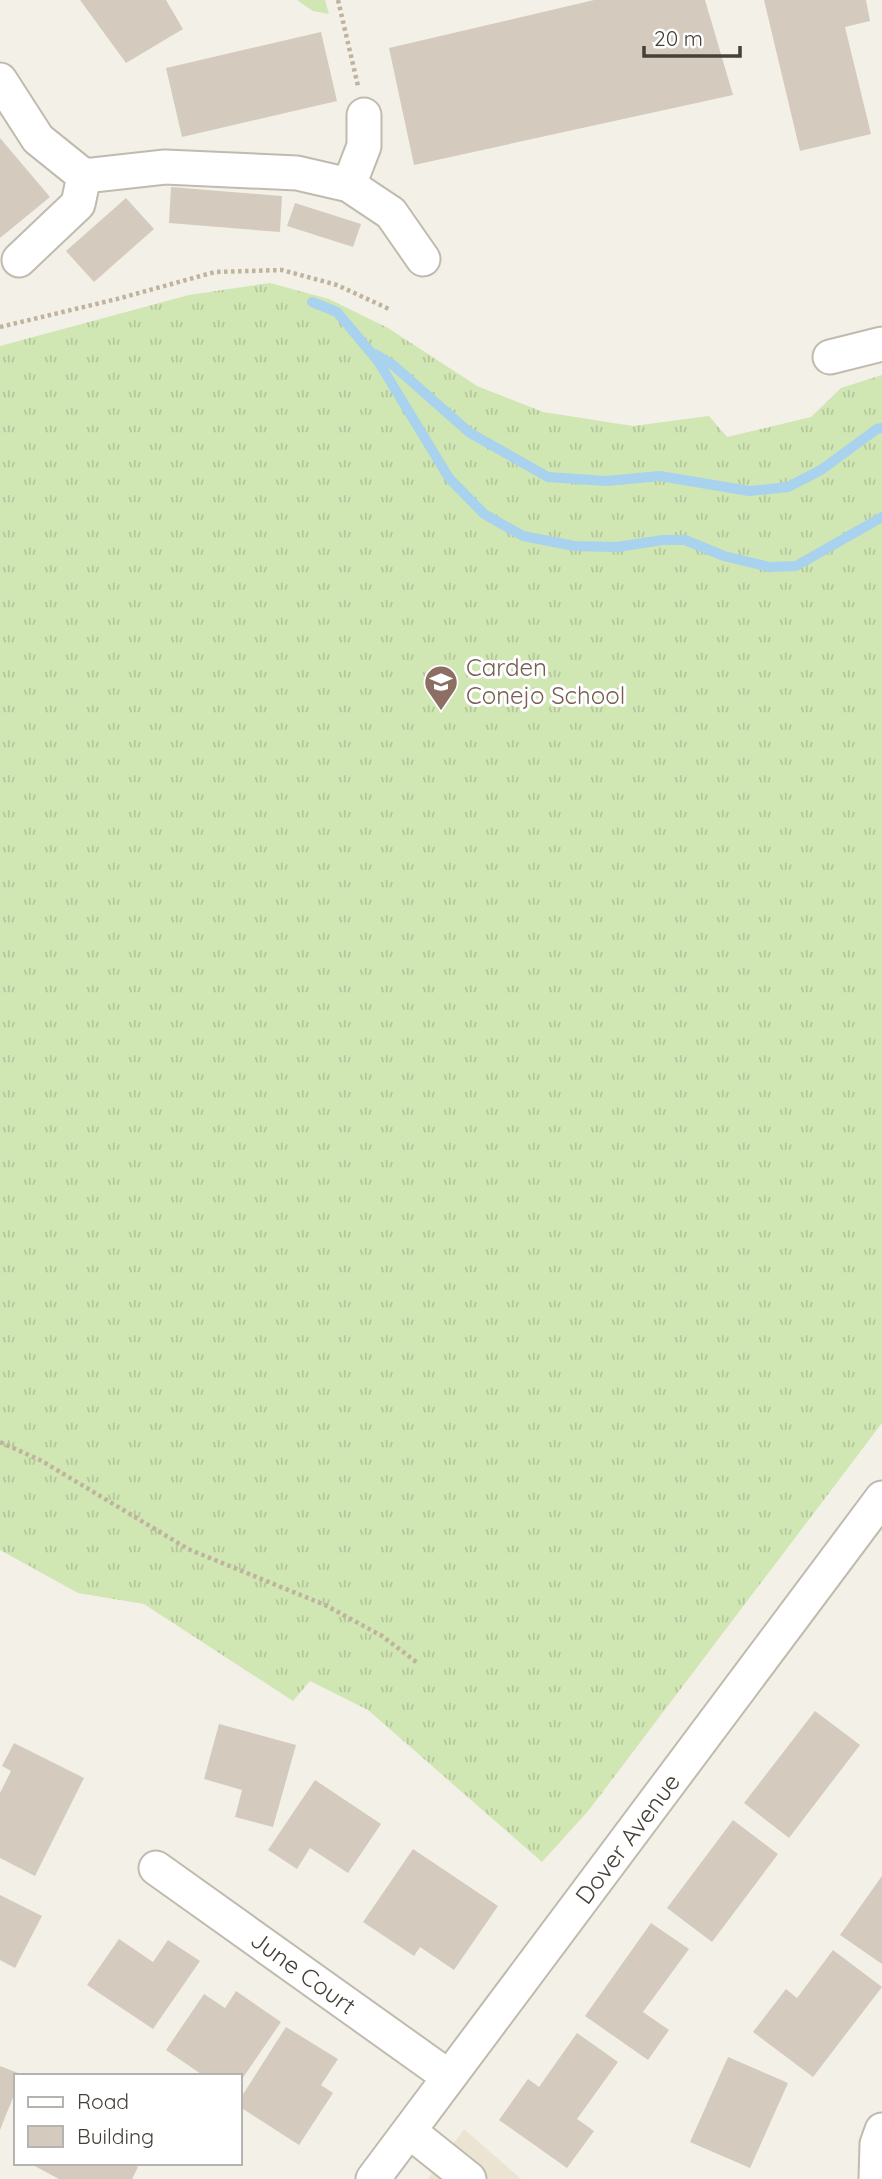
<svg xmlns="http://www.w3.org/2000/svg" width="882" height="2179" font-family="Quicksand,sans-serif">
<style>
.education{fill:#ece4d3}
.grass{fill:url(#grass-tufts)}
.park{fill:#d0e6b3}
.lines{fill:none;stroke-linecap:round;stroke-linejoin:round}
.stream{stroke:#a8d2ed;stroke-width:10}
.building{fill:#d4cbbe}
.minor-casing{stroke:#c1baae;stroke-width:37}
.path{stroke:#bfb39d;stroke-width:4.5;stroke-dasharray:3.5 3.5;stroke-linecap:butt}
.minor{stroke:#fff;stroke-width:33}
.labels{text-anchor:middle;stroke-width:6;stroke-linejoin:round;paint-order:stroke}
.education-label{font-size:24px;fill:#785e54;stroke:#fff;text-anchor:start}
.street-label{font-size:24px;fill:#464037;stroke:#fff}
</style>
<defs>
<pattern id="grass-tufts" width="24" height="20" patternUnits="userSpaceOnUse" patternTransform="scale(1.75)"><rect width="24" height="20" fill="#d0e6b3"/><path d="M3 7l-1-3M5 7V3M7 7l1-3M15 17l-1-3M17 17v-4M19 17l1-3" fill="none" stroke="#b4c69b"/></pattern>
</defs>
<rect width="100%" height="100%" fill="#f3f0e8"/>
<path class="education" d="M464,2129l57,50h-93z"/>
<path class="grass" d="M270,283l59,16 59,29 89,58 66,26 90,14 76,-10 18,21 84,-20 30,-29 41,-13v1048l-293,387 -47,52 -174,-152 -58,-29 -17,20 -149,-97 -66,-11 -78,-43v-1204l189,-51z"/>
<path class="park" d="M297,0h28l4,14 -16,-3z"/>
<g class="lines">
<path class="stream" d="M312,302l25,10 41,49 71,117 35,36 39,22 51,10 43,1 46,-7h22l39,16 46,11 26,-1 86,-49
M375,354l18,11 77,68 78,44 58,4 54,-5 89,15 39,-4 33,-17 56,-41 5,-1"/>
</g>
<path class="building" d="M80,0h86l17,29 -57,34z
M594,0h111l28,95 -319,70 -25,-117z
M764,0h102l4,21 -25,6 26,107 -71,17z
M321,32l16,69 -155,36 -16,-69z
M0,138l50,59 -50,41z
M171,187l111,9 -2,36 -111,-9z
M126,198l28,31 -60,53 -28,-31z
M295,203l66,21 -8,23 -66,-21z
M815,1711l45,34 -71,93 -45,-35z
M219,1724l77,21 -23,82 -38,-10 7,-27 -38,-11z
M14,1743l70,35 -49,98 -35,-18v-65l11,-22 -9,-5z
M315,1780l66,44 -33,49 -38,-25 -13,21 -29,-19z
M733,1820l45,34 -66,88 -45,-34z
M413,1849l85,57 -44,64 -34,-23 -6,9 -51,-34z
M882,1876v88l-42,-29z
M0,1895l42,21 -27,52 -15,-8z
M651,1923l38,26 -46,63 26,18 -21,30 -63,-44z
M119,1939l34,23 15,-22 32,21 -47,68 -66,-44z
M833,1950l49,37 -69,90 -60,-45 33,-43 11,9z
M236,1991l45,31 -41,60v-6h-40l1,-2 -35,-24 38,-56 21,14z
M286,2027l52,32 -17,26 12,8 -34,52 -59,-38v-8z
M577,2033l41,29 -41,57 17,12 -27,37 -68,-48 29,-41 11,8z
M728,2057l60,26 -38,85 -60,-26z
M0,2066l26,10h-10v14l-16,40z
M29,2163h102l7,4 -6,12h-73z"/>
<g class="lines">
<g class="minor-casing">
<path id="minor" d="M0,80l38,59 46,37 81,-9 132,6 52,12 42,28 32,46
M349,185l15,-39v-31
M19,260l59,-56 6,-28
M830,357l52,-13
M156,1868l293,209
M409,2131l60,48
M373,2179l509,-681
M876,2179l1,-35 5,-14"/>
</g>
<path class="path" d="M338,0l20,86
M0,327l117,-28 98,-27 67,-2 55,15 52,24
M0,1442l42,19 146,88 137,56 57,31 37,28"/>
<use href="#minor" class="minor"/>
</g>
<defs>
<g id="school-pin" transform="scale(1.75)"><path d="M0 17L-7.5 6A9.5 9.5 0 1 1 7.5 6Z" fill="#8d6e63" stroke="#fff"/><path d="M0-5L7-2L0 1L-7-2ZM-4 1L0 2.5L4 1V4Q0 6-4 4Z" fill="#fff"/></g>
</defs>
<g fill-rule="evenodd">
<use href="#school-pin" x="441" y="682"/>
</g>
<g class="labels">
<g class="education-label">
<text x="466" y="676">Carden<tspan x="466" dy="28">Conejo School</tspan></text>
</g>
<g class="street-label">
<text transform="translate(628 1839) rotate(-53)" y="8">Dover Avenue</text>
<text transform="translate(303 1973) rotate(36)" y="8">June Court</text>
</g>
</g>
<rect x="14" y="2074" width="228" height="91" fill="#ffffff" stroke="#b5b3af" stroke-width="2"/>
<rect x="28" y="2097" width="35" height="10" fill="#ffffff" stroke="#b5b3af" stroke-width="2"/>
<text x="77" y="2109" font-size="21" fill="#464037">Road</text>
<rect x="28" y="2126" width="35" height="21" fill="#d4cbbe" stroke="#b5b3af" stroke-width="2"/>
<text x="77" y="2144" font-size="21" fill="#464037">Building</text>
<path d="M644 46v10h96v-10" fill="none" stroke="#464037" stroke-width="3.5"/>
<text x="654" y="46" font-size="21" fill="#464037" stroke="#ffffff" stroke-width="5" paint-order="stroke">20 m</text>
</svg>
